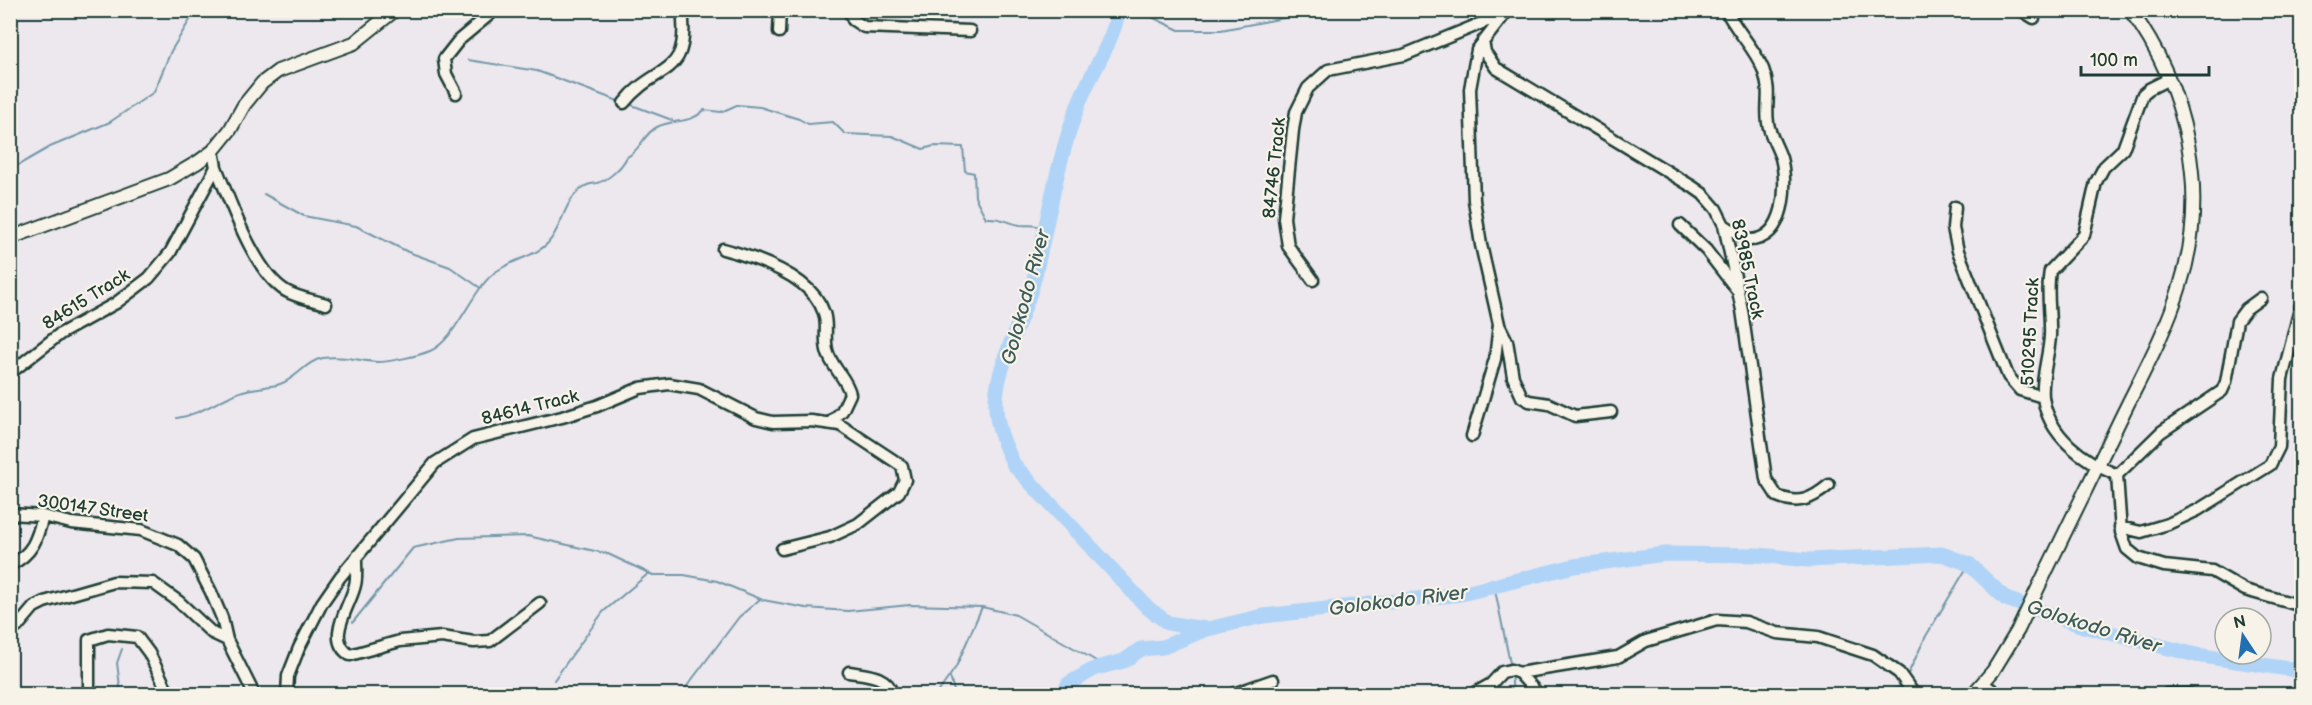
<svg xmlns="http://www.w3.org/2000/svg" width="2312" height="705" font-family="'Balsamiq Sans',sans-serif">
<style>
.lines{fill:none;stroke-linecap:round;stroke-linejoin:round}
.stream{stroke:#7598aa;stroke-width:2}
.river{stroke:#afd4f8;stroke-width:15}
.minor-casing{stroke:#1f3d34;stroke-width:15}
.tertiary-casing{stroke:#1f3d34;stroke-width:16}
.minor{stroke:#f7f3e8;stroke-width:10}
.tertiary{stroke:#f7f3e8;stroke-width:12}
.labels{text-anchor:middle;stroke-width:4.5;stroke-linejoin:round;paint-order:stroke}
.street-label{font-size:18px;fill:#1f3d34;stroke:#f7f3e8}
.water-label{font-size:20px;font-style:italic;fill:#3c5b5b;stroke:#f7f3e8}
</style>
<rect width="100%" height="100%" fill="#ece8ed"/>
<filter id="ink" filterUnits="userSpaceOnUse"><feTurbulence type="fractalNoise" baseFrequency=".0167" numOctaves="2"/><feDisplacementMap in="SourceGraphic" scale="12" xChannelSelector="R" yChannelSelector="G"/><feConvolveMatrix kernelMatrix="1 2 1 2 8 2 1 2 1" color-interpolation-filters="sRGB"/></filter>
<g filter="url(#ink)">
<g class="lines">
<path class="stream" d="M1137,10l42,20h42l95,-18 40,-2
M468,60l69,11 84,31
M629,104l43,16
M10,170l40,-23 60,-25 44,-30 17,-41 25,-41
M264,194l40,22 52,10 52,26 42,15 29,20
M177,418c25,-4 41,-18 63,-26 13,-5 27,-4 40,-8 16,-5 26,-23 43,-26 21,-3 35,3 54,4 13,0 41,-6 53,-11 25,-10 41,-59 63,-77 16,-14 42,-17 55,-31 15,-17 15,-40 33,-54 6,-5 9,-5 16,-6 12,-3 25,-16 30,-26 14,-7 16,-23 30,-30 16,-8 34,-3 47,-17l17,2 16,-7 23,2 39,12 9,5 25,-2 12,12 47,2 31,13 11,-3 29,1 2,24 9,2 1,24 11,21c18,-1 20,5 34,7 10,1 15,-1 24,3
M1494,585l17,83
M353,622l60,-74 46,-10 69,-2 80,18 45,21h31l33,6 46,19 43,8 42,3 62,-6 72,2 34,8 89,51
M1511,673l2,21
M1907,676l19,-40 43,-72
M950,677l5,17
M554,680l49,-68 46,-39
M121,694l-4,-31 5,-14
M681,694l58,-77 20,-17
M937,694l19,-27 26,-60
M1877,694l22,-7
M2292,694l10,-17"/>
<path class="river" d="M1119,10c-7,33 -25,58 -38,88 -24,60 -32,119 -47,181 -9,38 -41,91 -38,130 1,20 10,39 18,56l134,143 20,15 23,4 17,2 55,-13 198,-22 113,-28 91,-12 93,1 50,5 134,-6 27,10 37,35 77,27 113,29 106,16
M1065,694l3,-10 28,-16 28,-7 17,-12 22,-2 41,-17"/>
<g class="minor-casing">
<path id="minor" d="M849,10l4,10 11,7 106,4
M2021,10l13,8
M779,32l1,-22
M1483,41l2,11 11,16 197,119 10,7 13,15 8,16 18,85 24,169 11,17c21,9 34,4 52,-11
M2169,79l-20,10 -6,5 -20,55 -19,18 -8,15 -12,53 -34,36c-4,21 1,44 0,65 -1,20 -9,41 -7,61 5,39 41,64 74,78l4,57 6,17 11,9 26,8 48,5 33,19 57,16
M456,93l-10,-19 -2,-15 15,-19 36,-30
M624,103c32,-41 67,-23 58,-93
M216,167c14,34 38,105 70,124 12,7 27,9 40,13
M1955,207l-2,21 5,23 50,125 12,14 23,7
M1680,225l26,25 31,40
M1724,225l24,15c38,1 40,-56 33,-82 -4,-12 -11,-22 -13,-35 -3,-21 4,-30 -5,-54 -9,-22 -27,-38 -37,-59
M723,249c34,9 89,27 101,64 4,12 0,24 3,37 3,16 20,28 23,44l-8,17 -12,12
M1313,280l-25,-34 -4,-28 9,-88 3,-18 12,-24 20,-18 76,-15 100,-41
M1499,325l8,16 6,36 9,20 7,4 20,3 26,12 36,-4
M10,373l50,-39 56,-31 33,-25 21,-25 46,-86 -3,-16
M1472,436l23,-77 4,-35 -18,-79 -7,-45 -4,-111 7,-39 31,-40
M2117,475l44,-43 61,-41 4,-9 11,-61 9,-12 15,-11
M10,514l33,2 28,7 70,7 37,15 16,14 17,33 11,26 5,22 27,54
M2120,527l21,5 27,-8 30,-14 72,-45 9,-18 3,-68 20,-78
M356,561c0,8 1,17 -1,24 -4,20 -31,54 -5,70l50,-14 42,-4 32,5 16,-1 50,-38
M10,565c23,-11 27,-26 33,-49
M10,627h7l17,-20 10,-5 70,-20 39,1 25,18 34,32 15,7
M849,672c18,3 39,3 43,22
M1519,673l99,-16 28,-16 71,-21 29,2 31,11 41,4 55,18 26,18 15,21
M1984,684l14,10
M89,694v-54l19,-6 29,3 12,16 20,41
M287,694l1,-18 11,-28 23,-45 18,-26 95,-114 38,-24 89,-22 35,-11 43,-18 29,-4 30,5 57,29 17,4 38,-1 29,4 62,41 3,14 -6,12 -41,32 -28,13 -48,12
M1233,694l40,-14
M1473,694l18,-10 11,-12 9,-2 8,3 19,21
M2167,694h22"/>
</g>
<g class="tertiary-casing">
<path id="tertiary" d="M10,238l159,-59 29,-17 15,-11 17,-21 14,-25 18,-22 16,-12 76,-28 41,-33
M1973,694l20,-23 25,-41c32,-68 66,-136 99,-204 22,-46 48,-91 63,-140 30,-93 7,-199 -50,-276"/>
</g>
<use href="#minor" class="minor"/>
<use href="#tertiary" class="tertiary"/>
</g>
</g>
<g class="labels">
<g class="street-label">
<text transform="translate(1274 168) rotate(-84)" y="6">84746 Track</text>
<text transform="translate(1748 269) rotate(78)" y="6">83985 Track</text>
<text transform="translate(86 299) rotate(-32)" y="6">84615 Track</text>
<text transform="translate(2030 332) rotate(-87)" y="6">510295 Track</text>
<text transform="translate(530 407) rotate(-14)" y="6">84614 Track</text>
<text transform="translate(93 508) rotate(8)" y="6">300147 Street</text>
</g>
<g class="water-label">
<text transform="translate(1025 297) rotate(-75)" y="7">Golokodo River</text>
<text transform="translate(1398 600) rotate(-7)" y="7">Golokodo River</text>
<text transform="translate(2094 626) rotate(17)" y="7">Golokodo River</text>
</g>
</g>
<rect width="2312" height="705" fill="none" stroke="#f7f3e8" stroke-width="36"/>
<rect x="18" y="18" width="2276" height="669" fill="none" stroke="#1f3d34" stroke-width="2" filter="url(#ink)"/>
<g transform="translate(2243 636) rotate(347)"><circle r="28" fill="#f7f3e8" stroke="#a1aaa0" stroke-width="1.5"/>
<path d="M0-4.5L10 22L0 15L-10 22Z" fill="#1f6fb2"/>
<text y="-9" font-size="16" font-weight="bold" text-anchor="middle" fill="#1f3d34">N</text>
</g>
<path d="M2081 66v9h128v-9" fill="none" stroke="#1f3d34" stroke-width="3"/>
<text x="2090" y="66" font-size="18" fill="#1f3d34" stroke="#f7f3e8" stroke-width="4.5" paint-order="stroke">100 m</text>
</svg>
